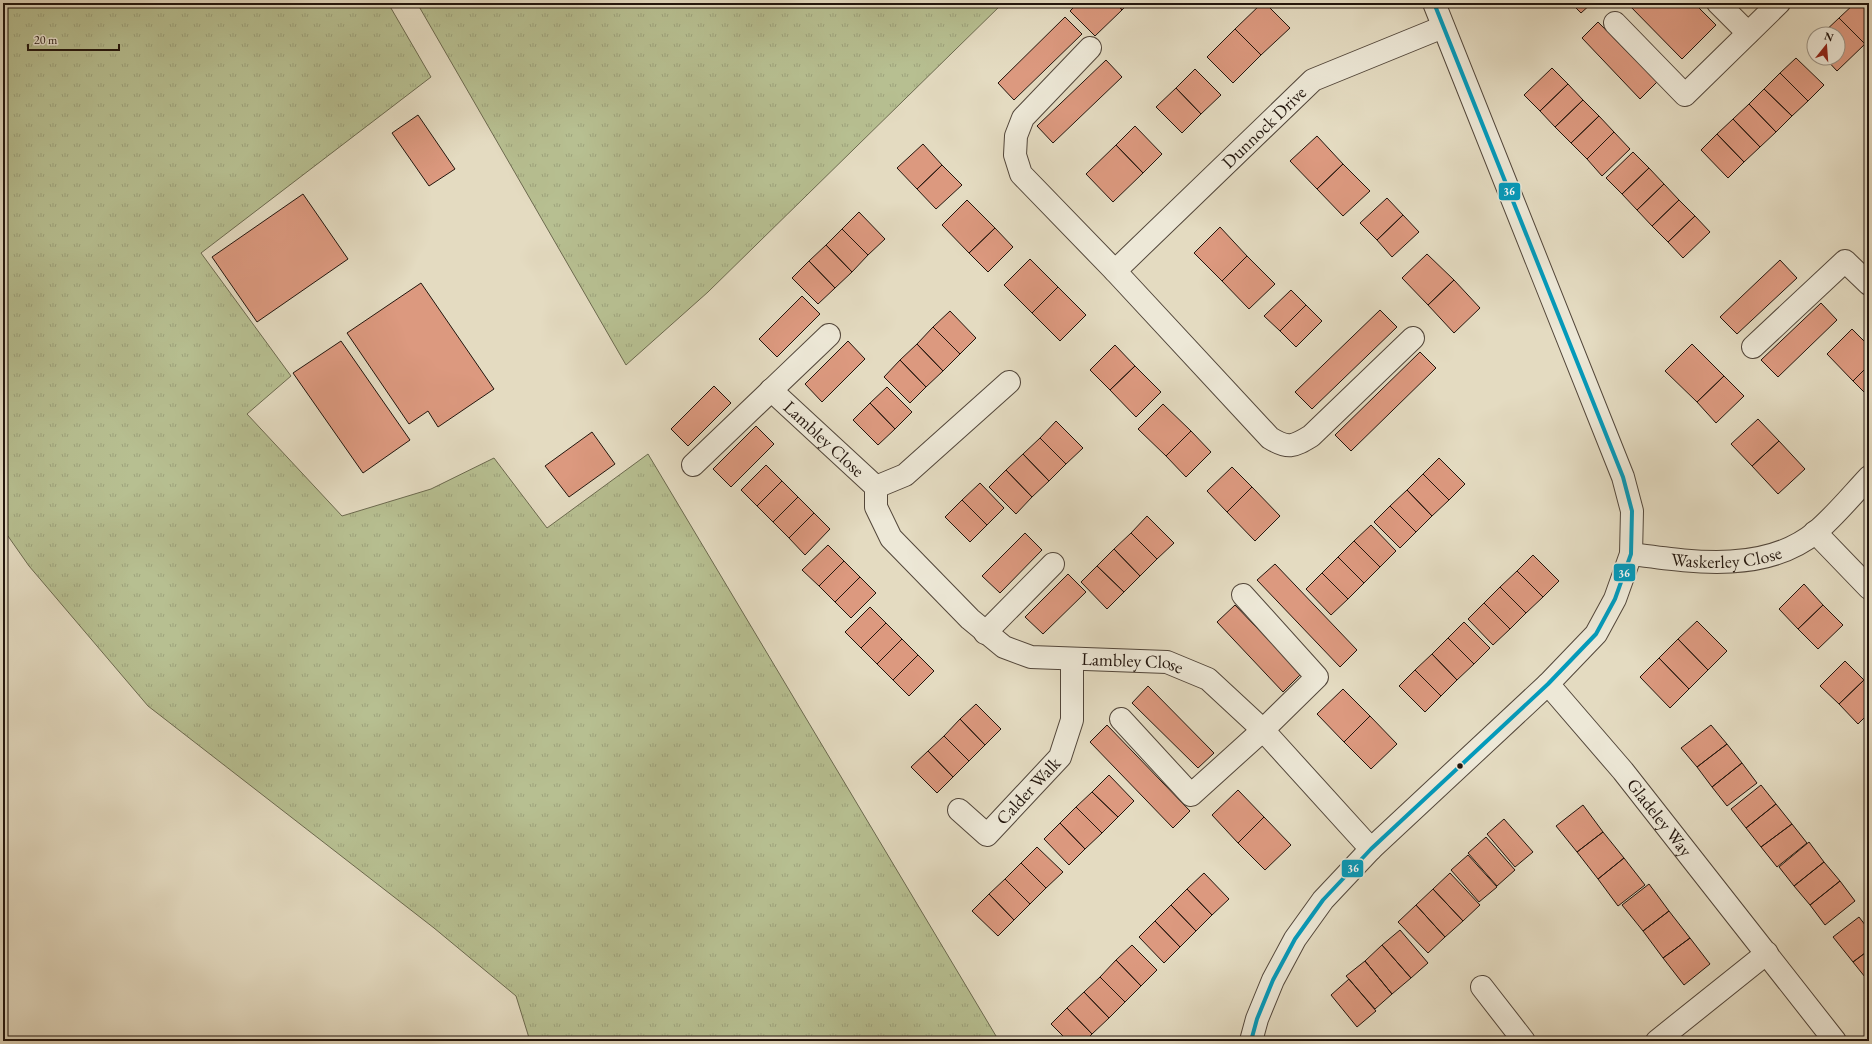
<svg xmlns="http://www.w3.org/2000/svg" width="1872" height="1044" font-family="'EB Garamond',serif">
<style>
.grass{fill:url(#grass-tufts);stroke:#6c6a4f}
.building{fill:#dc997f;stroke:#22150d}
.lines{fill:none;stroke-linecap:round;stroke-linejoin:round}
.minor-casing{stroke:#52463a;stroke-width:24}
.minor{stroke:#ede8d7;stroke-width:22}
.bus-1-casing{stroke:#ede8d7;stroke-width:7}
.bus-1{stroke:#039abb;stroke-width:4}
.bus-dot{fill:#22150d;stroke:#ede8d7;stroke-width:1.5}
.labels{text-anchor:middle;stroke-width:3;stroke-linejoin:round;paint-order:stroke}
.street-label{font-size:18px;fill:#22150d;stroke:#ede8d7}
.line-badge{stroke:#ede8d7;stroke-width:1.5}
.badge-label{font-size:11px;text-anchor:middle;font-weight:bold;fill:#fff}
</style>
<defs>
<pattern id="grass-tufts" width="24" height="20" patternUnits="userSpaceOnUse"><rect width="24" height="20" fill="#b7bf91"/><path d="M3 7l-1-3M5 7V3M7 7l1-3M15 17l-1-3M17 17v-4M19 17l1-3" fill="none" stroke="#9da37c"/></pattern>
</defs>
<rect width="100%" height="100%" fill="#e4dbc1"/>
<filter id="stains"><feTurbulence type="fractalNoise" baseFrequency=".005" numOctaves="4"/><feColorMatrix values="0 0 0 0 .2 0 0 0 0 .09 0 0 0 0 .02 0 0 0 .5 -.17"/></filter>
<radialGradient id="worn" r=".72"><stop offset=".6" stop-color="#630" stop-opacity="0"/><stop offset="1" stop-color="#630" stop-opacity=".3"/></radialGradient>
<path class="grass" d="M3,3h385l43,74 -230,176 90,123 -44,38 95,102 89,-27 63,-31 53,70 101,-74 351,587h-469l-14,-45 -82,-68 -286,-222 -119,-140 -26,-37z
M417,3h586l-295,289 -82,73z"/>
<path class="building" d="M1078,3h38l6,7 -27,26 -25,-25z
M1116,3h13l-7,7z
M1262,3h3l25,25 -29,27 -26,-26z
M1571,3h21l-11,10z
M1627,3h67l22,22 -34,34z
M1855,3h14v37l-4,4 -26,-26z
M1065,17l17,17 -68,66 -16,-17z
M1839,18l26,26 -28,27 -12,-13h13v-24h-16z
M1598,22l59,60 -17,17 -58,-61z
M1235,29l26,26 -28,28 -26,-26z
M1796,58l28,27 -16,16 -28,-28z
M1106,60l16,17 -69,66 -16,-17z
M1552,68l16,16 -28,27 -16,-16z
M1195,69l26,26 -20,19 -25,-26z
M1780,73l28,28 -16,15 -28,-27z
M1568,84l15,16 -28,27 -15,-16z
M1176,88l25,26 -19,19 -26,-26z
M1764,89l28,27 -16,16 -27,-28z
M1583,100l16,16 -28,27 -16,-16z
M1749,104l27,28 -16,15 -27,-28z
M418,115l37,54 -26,17 -37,-53z
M1599,116l15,16 -27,27 -16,-16z
M1733,119l27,28 -16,15 -27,-28z
M1135,126l27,28 -19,19 -27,-28z
M1614,132l16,17 -28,27 -15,-17z
M1717,134l27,28 -16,16 -27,-28z
M1317,136l26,28 -26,25 -27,-28z
M923,144l19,21 -25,24 -20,-21z
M1116,145l27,28 -30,29 -27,-28z
M1633,152l16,16 -27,26 -16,-16z
M1343,164l27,27 -27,25 -26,-27z
M942,165l20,20 -26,24 -19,-20z
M1649,168l15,16 -27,26 -15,-16z
M1664,184l15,16 -27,26 -15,-16z
M303,194l45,65 -91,63 -45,-65z
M1387,198l16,17 -26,25 -17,-17z
M967,200l28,28 -26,25 -27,-28z
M1679,200l16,16 -27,26 -16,-16z
M859,212l26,27 -17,16 -26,-26z
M1403,215l16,17 -27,25 -15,-17z
M1695,216l15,16 -27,26 -15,-16z
M1220,227l27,29 -25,25 -28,-28z
M995,228l18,19 -25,25 -19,-19z
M842,229l26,26 -16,17 -26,-27z
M826,245l26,27 -17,16 -26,-27z
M1427,254l27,26 -26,25 -26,-27z
M1247,256l28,28 -26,25 -27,-28z
M1030,259l28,28 -26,26 -28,-28z
M1780,260l17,18 -60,56 -17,-17z
M809,261l26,27 -17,16 -26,-26z
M1454,280l26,28 -26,25 -26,-28z
M421,283l73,106 -56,38 -10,-16 -19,13 -62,-91z
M1058,287l28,28 -26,26 -28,-28z
M1291,290l15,15 -26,26 -16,-15z
M802,296l18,18 -43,43 -18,-18z
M1821,303l16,17 -59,57 -17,-17z
M1306,305l16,16 -26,26 -16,-16z
M1380,310l17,17 -85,82 -17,-17z
M950,311l26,27 -16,16 -27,-27z
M933,327l27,27 -17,17 -26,-27z
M1852,329l17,17v19l-16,16 -26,-27z
M341,341l69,99 -47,33 -70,-100z
M848,341l17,18 -43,43 -17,-18z
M917,344l26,27 -17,16 -26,-27z
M1692,344l32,32 -27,26 -32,-31z
M1115,345l20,21 -25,24 -20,-20z
M1420,352l16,16 -85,83 -16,-16z
M900,360l26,27 -16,16 -26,-26z
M1869,365v32l-16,-16z
M1135,366l26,26 -25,25 -26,-27z
M1724,376l20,20 -28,27 -19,-21z
M714,386l17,17 -43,43 -17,-17z
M887,387l25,25 -17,17 -25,-26z
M870,403l25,26 -17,16 -25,-25z
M1163,404l28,27 -25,25 -28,-27z
M1758,419l21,22 -27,25 -21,-22z
M1056,421l27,27 -17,16 -26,-26z
M756,426l18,18 -43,43 -18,-18z
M1191,431l20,21 -25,25 -20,-21z
M592,432l23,32 -46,33 -24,-31z
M1040,438l26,26 -17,17 -26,-27z
M1779,441l26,28 -27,25 -26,-28z
M1023,454l26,27 -17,16 -26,-27z
M1439,458l26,26 -16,16 -26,-26z
M766,465l16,16 -25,25 -16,-16z
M1232,467l20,20 -25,25 -20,-21z
M1006,470l26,27 -16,17 -27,-27z
M1423,474l26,26 -17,16 -25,-26z
M782,481l16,16 -25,25 -16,-16z
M980,483l24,25 -17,17 -25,-25z
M1252,487l28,29 -25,25 -28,-29z
M1407,490l25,26 -16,16 -26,-26z
M798,497l16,16 -25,25 -16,-16z
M962,500l25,25 -17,17 -25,-25z
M1390,506l26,26 -16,16 -26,-26z
M814,513l16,16 -25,26 -16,-17z
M1147,516l27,27 -17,16 -26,-26z
M1371,525l25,26 -16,16 -26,-26z
M1025,533l17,17 -42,43 -18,-17z
M1131,533l26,26 -17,17 -26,-27z
M1354,541l26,26 -16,16 -26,-26z
M828,545l16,16 -25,25 -17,-16z
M1114,549l26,27 -16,16 -27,-26z
M1533,555l26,26 -16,16 -26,-26z
M1338,557l26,26 -16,16 -26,-26z
M844,561l16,16 -25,25 -16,-16z
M1275,564l82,86 -17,17 -83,-87z
M1097,566l27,26 -17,17 -26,-27z
M1517,571l26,26 -17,16 -26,-26z
M1322,573l26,26 -17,16 -25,-26z
M1068,574l18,18 -43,42 -18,-17z
M860,577l16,16 -25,25 -16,-16z
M1804,584l19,21 -25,24 -19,-20z
M1500,587l26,26 -16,16 -26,-26z
M1484,603l26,26 -17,16 -25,-26z
M1235,605l66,69 -18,18 -66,-70z
M1823,605l20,20 -25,24 -20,-20z
M870,607l16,16 -25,25 -16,-16z
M1697,621l30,30 -19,19 -30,-31z
M1464,622l26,26 -16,16 -26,-26z
M886,623l16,16 -25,25 -16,-16z
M1448,638l26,26 -17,16 -25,-26z
M902,639l16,16 -25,25 -16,-16z
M1678,639l30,31 -19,19 -30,-31z
M1432,654l25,26 -16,16 -26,-26z
M918,655l16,16 -25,25 -16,-16z
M1659,658l30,31 -19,19 -30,-31z
M1845,661l19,19 -25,24 -19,-18z
M1415,670l26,26 -16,16 -26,-26z
M1864,680l5,5v28l-11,11 -19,-20z
M1148,686l66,67 -16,15 -66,-65z
M1343,689l27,27 -26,26 -27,-28z
M976,704l25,25 -16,16 -25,-26z
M1370,716l27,28 -26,25 -27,-27z
M960,719l25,26 -16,16 -25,-25z
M1107,725l83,86 -17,17 -83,-86z
M1711,725l16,19 -30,23 -16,-19z
M944,736l25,25 -16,16 -25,-26z
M1727,744l15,19 -30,24 -15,-20z
M928,751l25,26 -16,16 -26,-26z
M1742,763l15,20 -30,23 -15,-19z
M1109,775l25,26 -16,16 -26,-25z
M1761,785l15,19 -30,24 -15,-19z
M1238,790l26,27 -26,26 -26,-28z
M1092,792l26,25 -16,16 -26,-26z
M1776,804l16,20 -31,23 -15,-19z
M1583,805l20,27 -26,20 -21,-26z
M1076,807l26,26 -17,16 -25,-26z
M1264,817l27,28 -26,25 -27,-27z
M1504,819l29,33 -18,15 -28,-33z
M1060,823l25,26 -16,16 -25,-26z
M1792,824l15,19 -30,24 -16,-20z
M1603,832l21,26 -26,21 -21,-27z
M1486,837l29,33 -18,16 -29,-33z
M1809,842l15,20 -30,24 -15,-19z
M1037,847l26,25 -17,16 -25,-25z
M1468,855l29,32 -18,15 -28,-32z
M1624,858l21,27 -27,21 -20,-27z
M1824,862l16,19 -30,24 -16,-19z
M1021,863l25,25 -16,16 -25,-25z
M1204,873l25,26 -17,16 -25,-26z
M1450,873l30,32 -17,16 -30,-32z
M1005,879l25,25 -16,16 -25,-26z
M1840,881l15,20 -30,24 -15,-20z
M1649,884l20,27 -26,20 -21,-26z
M1187,889l25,26 -16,16 -25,-26z
M1433,889l30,32 -18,16 -29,-32z
M989,894l25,26 -16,16 -26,-25z
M1171,905l25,26 -16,16 -25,-26z
M1416,905l29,32 -17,16 -30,-31z
M1669,911l21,27 -27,20 -20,-27z
M1859,917l10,13v20l-16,12 -20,-25z
M1155,921l25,26 -16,16 -25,-26z
M1400,930l28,33 -17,15 -29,-33z
M1690,938l20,26 -26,21 -21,-27z
M1132,945l25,25 -16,16 -25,-26z
M1382,945l29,33 -19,16 -27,-33z
M1869,950v32l-16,-20z
M1116,960l25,26 -16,16 -25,-25z
M1365,961l27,33 -17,15 -29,-33z
M1100,977l25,25 -16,16 -25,-26z
M1349,979l27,32 -19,16 -26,-32z
M1084,992l25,26 -17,16 -25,-26z
M1067,1008l25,26 -7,7h-17l-17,-17z"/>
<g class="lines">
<g class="minor-casing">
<g id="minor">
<path d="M1718,3l30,30"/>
<path d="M1615,23l70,72 94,-92"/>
<path d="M1090,48l-67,70 -7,18 -1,19 6,19 94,97 155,167c18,11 23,9 41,-2l102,-98"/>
<path id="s1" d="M1115,271l198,-191 130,-53"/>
<path d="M1753,347l92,-86 24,23"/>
<path id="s2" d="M771,390l105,97v20l15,31 79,81 34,28 27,10 136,5 41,17 55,51 108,119"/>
<path d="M693,465l136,-130"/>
<path d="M876,487l29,-12 104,-93"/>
<path d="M1815,532l54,56"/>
<path id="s3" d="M1631,554c60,8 134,20 185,-22 19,-16 36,-37 53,-55"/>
<path d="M985,633l68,-69"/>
<path id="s4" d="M1548,684l75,87 212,270"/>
<path d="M1121,719l70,76 72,-65 54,-53 -74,-82"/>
<path id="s5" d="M959,810l28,25 73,-78 12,-37v-61"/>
<path d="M1482,987l42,54"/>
<path d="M1251,1041l6,-22 16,-39 22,-41 28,-39 48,-51 177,-165 48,-50 19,-35 16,-45 1,-43 -9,-34 -189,-474"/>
<path d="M1657,1041l110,-88"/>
</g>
</g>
<use href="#minor" class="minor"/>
<g class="bus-1-casing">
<path id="bus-1" d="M1251,1041l6,-22 16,-39 22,-41 28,-39 48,-51 177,-165 48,-50 19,-35 16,-45 1,-43 -9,-34 -189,-474"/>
</g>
<use href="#bus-1" class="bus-1"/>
</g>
<circle class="bus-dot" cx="1460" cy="766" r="3.5"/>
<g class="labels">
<g class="street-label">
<text dy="6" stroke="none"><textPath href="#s1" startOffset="207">Dunnock Drive</textPath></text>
<text dy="6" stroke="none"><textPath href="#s2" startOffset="72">Lambley Close</textPath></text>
<text dy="6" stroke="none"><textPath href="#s3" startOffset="96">Waskerley Close</textPath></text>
<text dy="6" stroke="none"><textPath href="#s2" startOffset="485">Lambley Close</textPath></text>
<text dy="6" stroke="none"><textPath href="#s5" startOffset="98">Calder Walk</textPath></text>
<text dy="6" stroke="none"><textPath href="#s4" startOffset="174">Gladeley Way</textPath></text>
</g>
</g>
<g class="line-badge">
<rect x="1498" y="182" width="23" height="19" rx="4" fill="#039abb"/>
<rect x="1613" y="563" width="23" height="19" rx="4" fill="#039abb"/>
<rect x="1341" y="859" width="23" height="19" rx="4" fill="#039abb"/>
</g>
<g class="badge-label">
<text x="1509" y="195">36</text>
<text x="1624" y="577">36</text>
<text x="1353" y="872">36</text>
</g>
<rect width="1872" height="1044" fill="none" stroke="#e4dbc1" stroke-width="16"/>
<rect x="4" y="4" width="1864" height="1036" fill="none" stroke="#22150d" stroke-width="2"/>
<rect x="8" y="8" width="1856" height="1028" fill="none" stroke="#22150d"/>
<g transform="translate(1826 46) rotate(17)"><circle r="19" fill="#ede8d7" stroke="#9c9486"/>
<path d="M0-3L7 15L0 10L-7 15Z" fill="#8f2418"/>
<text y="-6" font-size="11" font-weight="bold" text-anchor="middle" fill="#22150d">N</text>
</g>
<path d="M28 44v6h91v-6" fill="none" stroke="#22150d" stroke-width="2"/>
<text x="34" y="44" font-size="12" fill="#22150d" stroke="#ede8d7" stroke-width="3" paint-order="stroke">20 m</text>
<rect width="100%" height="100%" filter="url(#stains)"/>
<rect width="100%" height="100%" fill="url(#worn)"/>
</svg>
